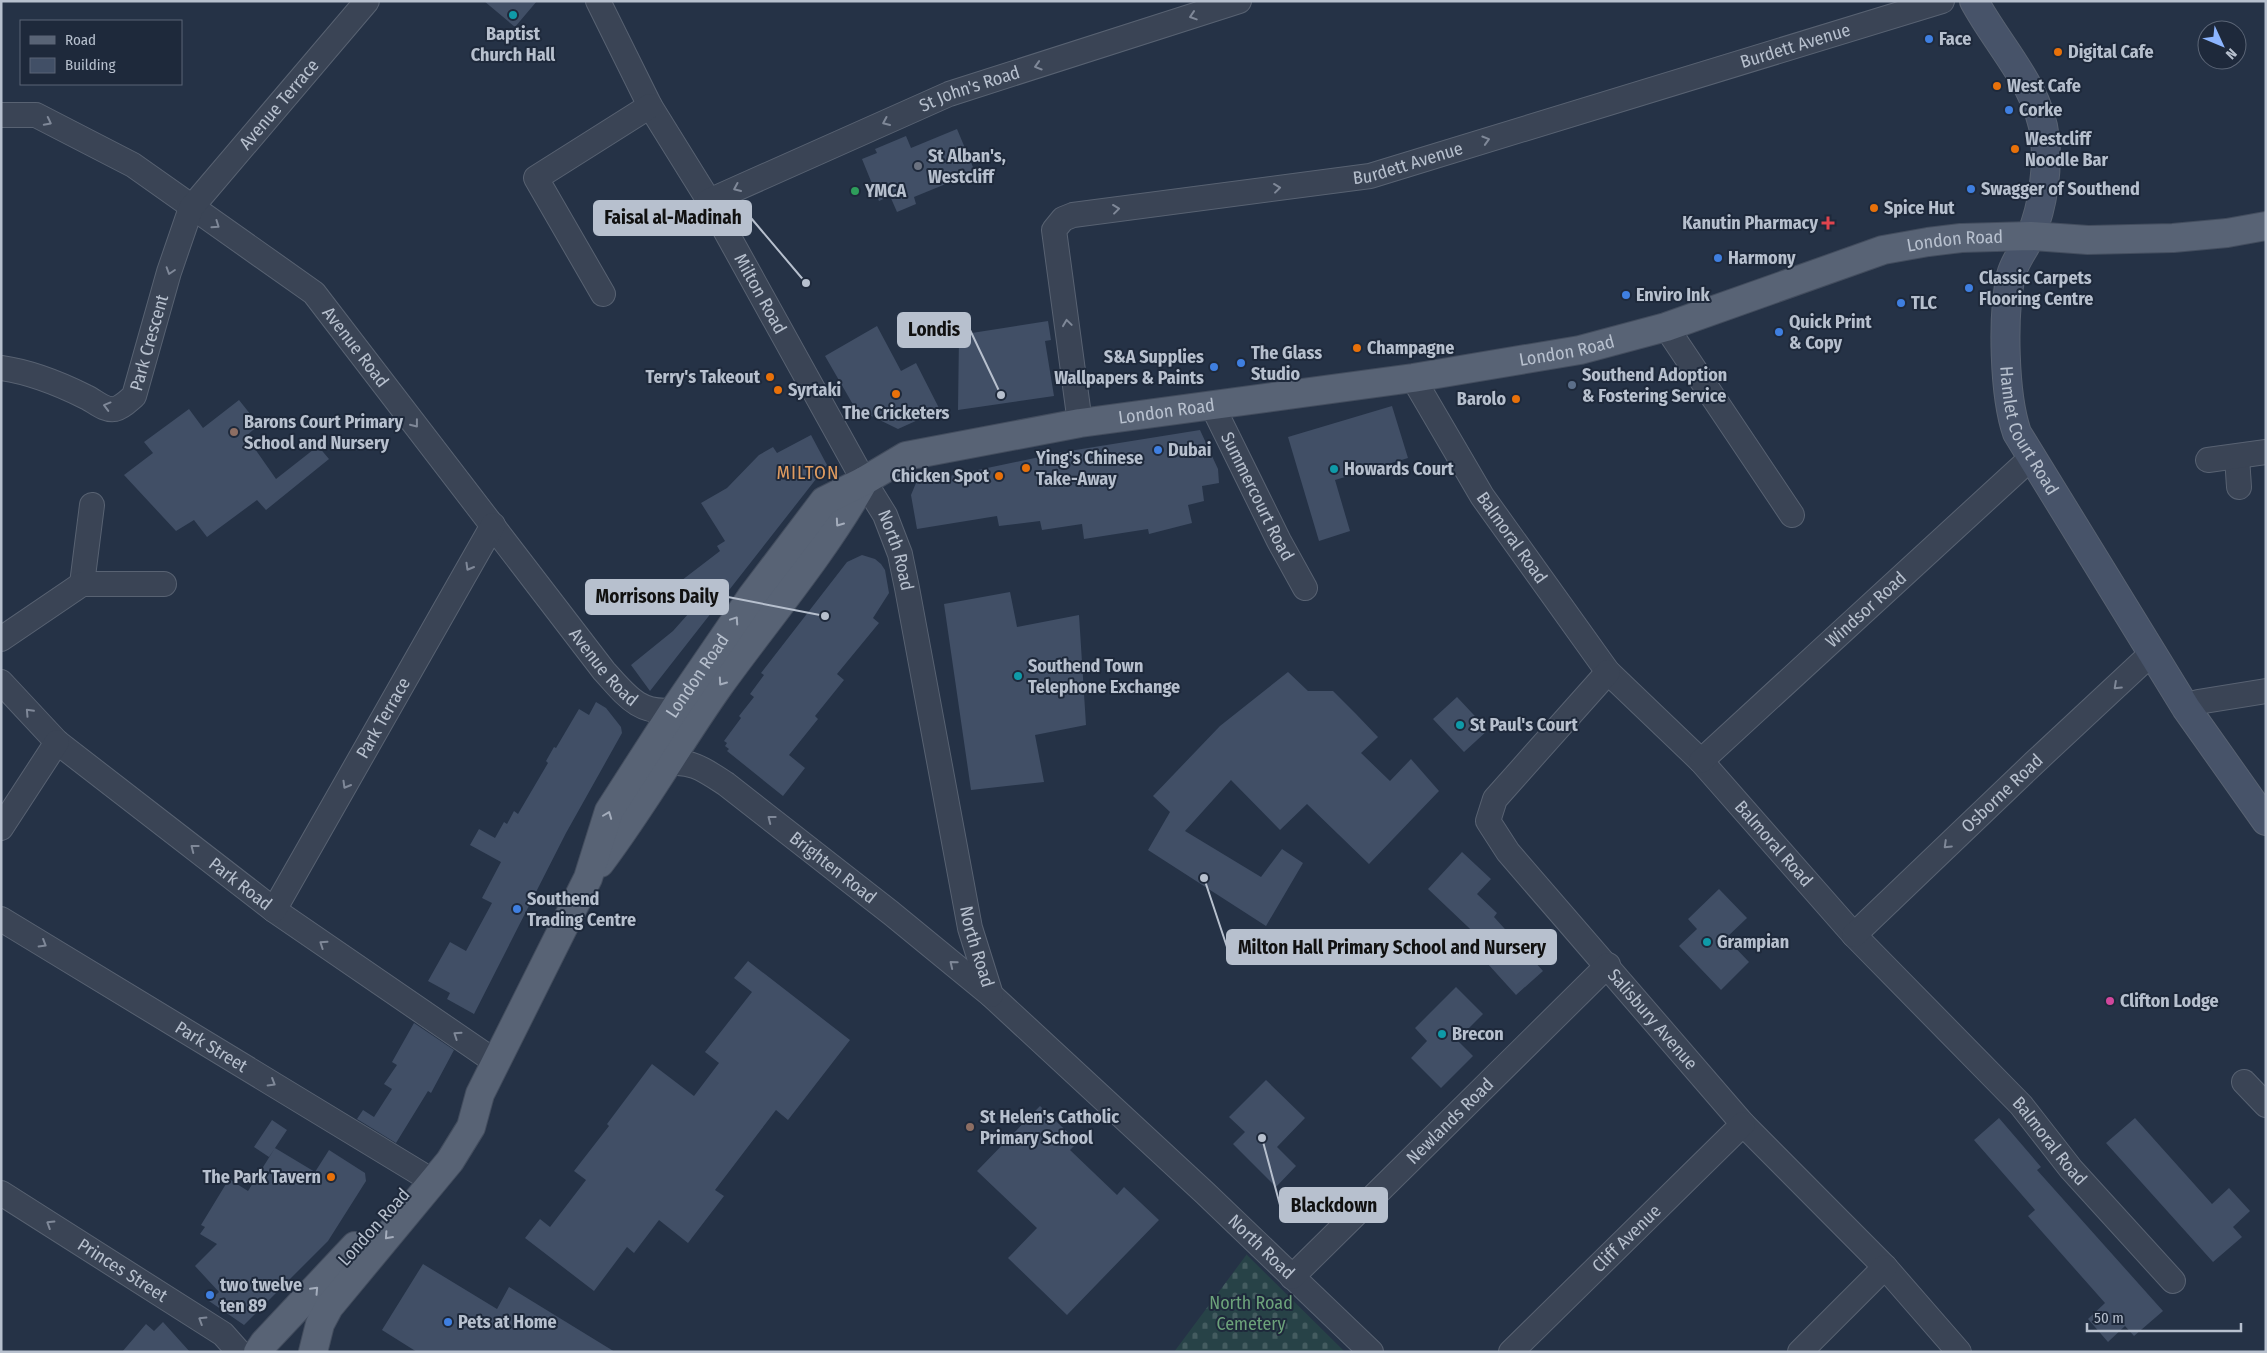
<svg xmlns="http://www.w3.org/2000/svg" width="2267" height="1353" font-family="'Fira Sans Condensed',sans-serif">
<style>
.cemetery{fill:url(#cemetery-stones)}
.building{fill:#414f66}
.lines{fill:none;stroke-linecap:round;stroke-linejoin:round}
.street-casing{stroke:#586272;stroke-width:26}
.secondary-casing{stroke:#586272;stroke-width:30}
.primary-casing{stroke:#434d5e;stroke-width:30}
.street{stroke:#3a4455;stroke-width:24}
.secondary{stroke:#475369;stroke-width:28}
.primary{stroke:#586375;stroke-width:28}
.oneway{stroke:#7f8898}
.oneway2{stroke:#a4adbc}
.culture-dot{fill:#0f9aa8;stroke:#1e293b;stroke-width:2}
.shop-dot{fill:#3f7fe0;stroke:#1e293b;stroke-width:2}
.food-dot{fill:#e8710a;stroke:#1e293b;stroke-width:2}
.worship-dot{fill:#6b7280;stroke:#1e293b;stroke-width:2}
.leisure-dot{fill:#2e9e5b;stroke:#1e293b;stroke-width:2}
.health-dot{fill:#e0444e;stroke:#1e293b;stroke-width:2}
.service-dot{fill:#5c6f8a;stroke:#1e293b;stroke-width:2}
.education-dot{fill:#8d6e63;stroke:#1e293b;stroke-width:2}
.hotel-dot{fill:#d1479c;stroke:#1e293b;stroke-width:2}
.labels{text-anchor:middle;stroke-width:4;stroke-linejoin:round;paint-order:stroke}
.poi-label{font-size:18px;font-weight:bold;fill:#b7c0ce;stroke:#1e293b;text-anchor:start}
.street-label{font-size:18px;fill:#b7c0ce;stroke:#1e293b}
.park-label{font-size:18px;fill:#6ca27a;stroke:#1e293b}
.neighbourhood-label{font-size:19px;letter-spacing:1px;fill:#e09c60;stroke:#1e293b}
.leader{fill:none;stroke:#b7c0ce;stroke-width:2}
.callout-dot{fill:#b7c0ce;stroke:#1e293b;stroke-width:2}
.callout{fill:#b7c0ce;stroke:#b7c0ce;stroke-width:2}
.callout-label{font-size:19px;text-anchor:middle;font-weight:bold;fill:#111}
</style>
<defs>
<pattern id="cemetery-stones" width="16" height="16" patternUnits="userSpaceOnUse" patternTransform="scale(1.25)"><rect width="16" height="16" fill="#274247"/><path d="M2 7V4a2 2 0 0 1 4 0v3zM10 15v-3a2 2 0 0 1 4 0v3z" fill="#445c60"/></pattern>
</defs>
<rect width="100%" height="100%" fill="#253246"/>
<path class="cemetery" d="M1247,1254v1l98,97h-171z"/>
<path class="building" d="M484,1h53l-22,26z
M957,129l18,43 -61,25 2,7 -19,8 -7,-16 -11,5 -17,-42 15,-6 -2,-4 31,-13 5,12z
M1048,321l3,19 -6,1 9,55 -96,14 1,-75z
M877,326l24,45 15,-8 24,47 -42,19 -43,-21 -30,-52z
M239,400l20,25 -13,11 30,43 42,-33 11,13 -63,51 -9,-10 -50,37 -13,-17 -18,11 -52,-56 29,-22 -9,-11 45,-33 14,19z
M1392,406l16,52 -73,22 15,51 -31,10 -31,-104z
M1200,430l18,39 1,14 -17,3 2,15 -16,4 4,18 -43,11 -1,-5 -64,10 -2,-15 -40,6 -2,-9 -41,5 -2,-10 -80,13 -6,-34 5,-12 147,-31z
M811,435l16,30 -177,226 -19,-26 42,-34 16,-18 -16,-26 47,-36 -3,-5 8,-5 -24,-38 26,-15 32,-33 14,-8 4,6z
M862,555l13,4 6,5 4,6 4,23 -16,25 6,5 -42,51 7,6 -29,36 3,3 -29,36 16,13 -22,28 -56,-45 2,-2 -4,-3 2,-3 -3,-2 17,-23 -2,-2 15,-19 -4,-3 14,-19 -3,-2 86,-111z
M1010,592l7,35 62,-12 7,110 -51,10 9,47 -73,8 -27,-186z
M1288,672l20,19h25l23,23 22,23 -17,16 29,28 21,-22 28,32 -70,73 -62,-60 -27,26 -49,-50 -46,51 76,46 21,-28 21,14 -37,63 -118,-76 22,-38 -17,-16 67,-70z
M1457,697l31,33 -24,22 -31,-33z
M596,702l10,6 15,19 1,6 -56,100 -92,181 -27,-15 3,-6 -22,-12 22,-39 16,9 26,-48 -10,-5 19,-36 -31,-17 9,-16 16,9 9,-16 3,2 7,-13 4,3 30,-51 -2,-2 8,-14 2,1 23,-39 10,6z
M1462,852l29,27 -14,15 20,19 -3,4 49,54 -27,24 -38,-42 9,-8 -59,-56z
M1719,889l28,29 -21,20 23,24 -28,28 -42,-44 18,-17 -9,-10z
M748,961l102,79 -62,80 -12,-10 -61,80 9,6 -36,47 -29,-23 -25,33 -7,-6 -33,44 -69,-53 15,-19 10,8 36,-47 -12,-9 35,-45 -2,-2 45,-60 42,32 25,-33 -14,-11 47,-60 -18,-14z
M1456,987l27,27 -26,26 16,16 -32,32 -30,-30 16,-17 -12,-13z
M414,1023l40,27 -23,43 -3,-2 -32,52 -39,-24 6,-9 11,7 18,-28 -8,-5 13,-19 -5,-3z
M1266,1080l39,38 -28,29 19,19 -20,21 -43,-43 12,-12 -16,-15z
M1040,1106l38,36 -8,8 47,45 7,-8 35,33 -92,95 -59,-57 29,-30 -60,-57z
M1999,1118l42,49 -4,3 126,141 -29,25 -9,-10 -17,16 -20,-23 17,-16 -77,-87 7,-6 -61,-70z
M2135,1118l77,86 17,-16 21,23 -17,16 9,10 -29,25 -107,-119z
M272,1120l15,10 -18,27 -15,-10z
M275,1148l40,24 14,-22 36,23 1,8 -38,60 -84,84 -35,-24 10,-9 -24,-26 22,-22 -17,-10 5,-7 -4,-2 28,-46 19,12z
M423,1264l74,45 12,-22 106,65h-198l-35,-22z
M163,1322l27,30h-68l24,-28 8,7z"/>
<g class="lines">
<g class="street-casing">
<g id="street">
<path id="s1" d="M598,1l52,105 59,95 155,280 21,34 15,39 7,34 63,340 21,67 214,198 166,159"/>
<path id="s2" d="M1,115h35l97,50 181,128 290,378c22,24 35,44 70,39"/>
<path id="s3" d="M709,201l240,-107 290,-93"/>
<path d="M603,294l-67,-116 114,-72"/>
<path d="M1666,327l126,188"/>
<path id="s4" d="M1,368c29,4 59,16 85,29 9,4 18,14 29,12 8,-2 13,-8 19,-13l35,-124 22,-64 176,-207"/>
<path id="s5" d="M1413,378l69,118 126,176 93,89 153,174 167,170 50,64 102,112"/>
<path id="s6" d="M1212,405l67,136 26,47"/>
<path id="s7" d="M1080,423l-26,-193 9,-11 10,-4 297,-39 572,-175"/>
<path d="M2237,457l2,30"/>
<path d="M2208,460l58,-8"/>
<path d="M82,584l10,-79"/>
<path d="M1,639l81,-55h82"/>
<path id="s8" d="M1608,672l-113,127 -7,22 20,31 235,272 142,143 74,85"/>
<path id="s9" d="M1,682l56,60 217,168 223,153"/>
<path d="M2186,708l12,-6 68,-11"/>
<path id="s10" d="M1701,761l330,-303"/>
<path id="s11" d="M666,764c25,-5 40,7 60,20l165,129 100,82"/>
<path d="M1,828l56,-86"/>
<path id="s12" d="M274,910l219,-385"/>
<path id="s13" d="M1,919l420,255"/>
<path id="s14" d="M1854,935l181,-173 117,-109"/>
<path d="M2244,1082l22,23"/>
<path id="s15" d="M1,1193l222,141 16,18"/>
<path id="s16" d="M1292,1277l316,-312"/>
<path id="s17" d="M1511,1352l232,-228"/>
<path d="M1800,1352l85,-85"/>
</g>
</g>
<g class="secondary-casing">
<g id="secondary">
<path id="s18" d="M1974,1c24,45 65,85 71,137 3,31 -2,68 -14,97 -6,14 -16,25 -20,40 -9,41 -7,120 6,158l169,275 80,113"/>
</g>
</g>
<g class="primary-casing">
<g id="primary">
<path d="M600,863c43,-57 78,-119 119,-177 49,-68 104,-132 145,-205"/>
<path d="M258,1352l6,-9 91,-97"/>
<path id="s19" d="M313,1352l7,-28 9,-17 121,-146 21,-34 9,-33 108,-216 21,-67 65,-101 78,-114 72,-95 40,-20 42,-25 174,-33 333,-45 167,-28 86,-23 217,-77 45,-8 33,-4 70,-2 57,4 85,-2 54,-5 39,-7"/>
</g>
</g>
<use href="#street" class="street"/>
<use href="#secondary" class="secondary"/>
<use href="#primary" class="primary"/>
</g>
<defs><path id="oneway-chevron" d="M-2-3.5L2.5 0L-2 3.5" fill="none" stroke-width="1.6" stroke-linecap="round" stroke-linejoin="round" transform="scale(1.25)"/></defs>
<g class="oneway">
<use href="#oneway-chevron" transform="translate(1193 16) rotate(162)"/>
<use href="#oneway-chevron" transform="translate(1038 66) rotate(163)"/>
<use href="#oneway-chevron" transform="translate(48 122) rotate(27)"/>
<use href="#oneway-chevron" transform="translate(886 122) rotate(156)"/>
<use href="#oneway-chevron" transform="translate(1486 140) rotate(-17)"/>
<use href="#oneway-chevron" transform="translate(737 188) rotate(156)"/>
<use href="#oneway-chevron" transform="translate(1277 188) rotate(-7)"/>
<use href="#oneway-chevron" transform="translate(1116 209) rotate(-7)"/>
<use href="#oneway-chevron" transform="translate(216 225) rotate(35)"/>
<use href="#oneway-chevron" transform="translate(170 271) rotate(108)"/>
<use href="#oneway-chevron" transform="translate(1067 323) rotate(-98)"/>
<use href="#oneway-chevron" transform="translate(107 406) rotate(-165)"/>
<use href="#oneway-chevron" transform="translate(415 424) rotate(52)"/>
<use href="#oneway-chevron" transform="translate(469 567) rotate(120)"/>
<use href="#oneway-chevron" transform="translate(2117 686) rotate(137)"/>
<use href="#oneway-chevron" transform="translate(29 712) rotate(-133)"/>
<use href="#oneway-chevron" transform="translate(346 785) rotate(120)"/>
<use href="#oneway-chevron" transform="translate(771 819) rotate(-142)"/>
<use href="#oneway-chevron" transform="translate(1947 845) rotate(136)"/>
<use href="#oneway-chevron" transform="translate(194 848) rotate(-142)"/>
<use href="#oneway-chevron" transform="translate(43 944) rotate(31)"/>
<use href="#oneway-chevron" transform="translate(323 944) rotate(-146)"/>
<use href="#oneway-chevron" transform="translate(953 964) rotate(-141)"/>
<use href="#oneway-chevron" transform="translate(457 1035) rotate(-146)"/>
<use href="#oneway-chevron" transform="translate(272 1083) rotate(31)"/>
<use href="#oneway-chevron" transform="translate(50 1224) rotate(-148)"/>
<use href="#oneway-chevron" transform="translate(202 1320) rotate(-148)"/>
</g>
<g class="oneway2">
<use href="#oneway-chevron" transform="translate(839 523) rotate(125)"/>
<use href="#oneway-chevron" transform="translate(735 620) rotate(-56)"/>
<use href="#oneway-chevron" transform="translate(722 682) rotate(125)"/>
<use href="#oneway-chevron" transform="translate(608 815) rotate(-69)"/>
<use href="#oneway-chevron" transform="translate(388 1236) rotate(132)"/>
<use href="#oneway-chevron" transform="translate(315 1290) rotate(-47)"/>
</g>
<g class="culture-dot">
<circle cx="513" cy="15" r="5"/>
<circle cx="1334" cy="469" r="5"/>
<circle cx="1018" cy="676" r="5"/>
<circle cx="1460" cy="725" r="5"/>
<circle cx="1707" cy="942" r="5"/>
<circle cx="1442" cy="1034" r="5"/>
</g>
<g class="shop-dot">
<circle cx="1929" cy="39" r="5"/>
<circle cx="2009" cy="110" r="5"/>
<circle cx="1971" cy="189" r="5"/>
<circle cx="1718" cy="258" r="5"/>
<circle cx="1969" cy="288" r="5"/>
<circle cx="1626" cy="295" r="5"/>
<circle cx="1901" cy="303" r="5"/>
<circle cx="1779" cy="332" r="5"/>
<circle cx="1241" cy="363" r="5"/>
<circle cx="1214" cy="367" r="5"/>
<circle cx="1158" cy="450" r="5"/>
<circle cx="517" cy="909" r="5"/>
<circle cx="210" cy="1295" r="5"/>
<circle cx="448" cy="1322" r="5"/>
</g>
<g class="food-dot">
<circle cx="2058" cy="52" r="5"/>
<circle cx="1997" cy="86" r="5"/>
<circle cx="2015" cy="149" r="5"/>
<circle cx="1874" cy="208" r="5"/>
<circle cx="1357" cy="348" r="5"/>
<circle cx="770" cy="377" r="5"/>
<circle cx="778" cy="390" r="5"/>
<circle cx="896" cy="394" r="5"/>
<circle cx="1516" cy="399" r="5"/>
<circle cx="1026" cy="468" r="5"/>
<circle cx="999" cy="476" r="5"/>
<circle cx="331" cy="1177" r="5"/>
</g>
<circle class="worship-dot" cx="918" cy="166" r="5"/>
<circle class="leisure-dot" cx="855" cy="191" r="5"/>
<path class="health-dot" d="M1825.5 215.5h5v5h5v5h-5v5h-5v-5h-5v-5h5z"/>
<circle class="service-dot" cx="1572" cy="385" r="5"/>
<g class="education-dot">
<circle cx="234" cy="432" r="5"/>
<circle cx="970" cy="1127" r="5"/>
</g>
<circle class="hotel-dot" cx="2110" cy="1001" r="5"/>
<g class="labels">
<g class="poi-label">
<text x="513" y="40" text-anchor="middle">Baptist<tspan x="513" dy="21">Church Hall</tspan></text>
<text x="1939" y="45">Face</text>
<text x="2068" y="58">Digital Cafe</text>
<text x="2007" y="92">West Cafe</text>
<text x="2019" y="116">Corke</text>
<text x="2025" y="145">Westcliff<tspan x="2025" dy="21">Noodle Bar</tspan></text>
<text x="928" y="162">St Alban's,<tspan x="928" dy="21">Westcliff</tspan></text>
<text x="1981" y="195">Swagger of Southend</text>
<text x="865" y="197">YMCA</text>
<text x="1884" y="214">Spice Hut</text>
<text x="1818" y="229" text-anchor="end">Kanutin Pharmacy</text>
<text x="1728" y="264">Harmony</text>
<text x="1979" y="284">Classic Carpets<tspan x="1979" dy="21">Flooring Centre</tspan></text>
<text x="1636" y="301">Enviro Ink</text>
<text x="1911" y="309">TLC</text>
<text x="1789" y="328">Quick Print<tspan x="1789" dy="21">&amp; Copy</tspan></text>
<text x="1367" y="354">Champagne</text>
<text x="1251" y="359">The Glass<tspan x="1251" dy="21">Studio</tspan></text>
<text x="1204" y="363" text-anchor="end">S&amp;A Supplies<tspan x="1204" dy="21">Wallpapers &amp; Paints</tspan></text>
<text x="1582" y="381">Southend Adoption<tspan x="1582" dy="21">&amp; Fostering Service</tspan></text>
<text x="760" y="383" text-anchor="end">Terry's Takeout</text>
<text x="788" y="396">Syrtaki</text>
<text x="1506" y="405" text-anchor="end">Barolo</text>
<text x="896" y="419" text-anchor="middle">The Cricketers</text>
<text x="244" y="428">Barons Court Primary<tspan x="244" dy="21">School and Nursery</tspan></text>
<text x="1168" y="456">Dubai</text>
<text x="1036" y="464">Ying's Chinese<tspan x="1036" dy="21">Take-Away</tspan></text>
<text x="1344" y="475">Howards Court</text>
<text x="989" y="482" text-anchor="end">Chicken Spot</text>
<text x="1028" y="672">Southend Town<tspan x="1028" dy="21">Telephone Exchange</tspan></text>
<text x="1470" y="731">St Paul's Court</text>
<text x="527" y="905">Southend<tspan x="527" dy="21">Trading Centre</tspan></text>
<text x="1717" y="948">Grampian</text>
<text x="2120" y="1007">Clifton Lodge</text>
<text x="1452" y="1040">Brecon</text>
<text x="980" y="1123">St Helen's Catholic<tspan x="980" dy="21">Primary School</tspan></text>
<text x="321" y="1183" text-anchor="end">The Park Tavern</text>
<text x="220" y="1291">two twelve<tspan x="220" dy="21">ten 89</tspan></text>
<text x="458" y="1328">Pets at Home</text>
</g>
<g class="street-label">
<text dy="6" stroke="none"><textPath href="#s7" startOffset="964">Burdett Avenue</textPath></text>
<text dy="6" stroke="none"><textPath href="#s3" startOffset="284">St John's Road</textPath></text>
<text dy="6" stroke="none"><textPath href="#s4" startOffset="478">Avenue Terrace</textPath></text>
<text dy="6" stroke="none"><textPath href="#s7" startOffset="559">Burdett Avenue</textPath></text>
<text dy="6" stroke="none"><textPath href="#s19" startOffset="2169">London Road</textPath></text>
<text dy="6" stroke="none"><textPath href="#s1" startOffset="335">Milton Road</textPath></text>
<text dy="6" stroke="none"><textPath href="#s4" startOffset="201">Park Crescent</textPath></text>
<text dy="6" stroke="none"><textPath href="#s2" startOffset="434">Avenue Road</textPath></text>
<text dy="6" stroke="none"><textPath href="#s19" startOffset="1764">London Road</textPath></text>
<text dy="6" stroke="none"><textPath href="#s19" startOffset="1359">London Road</textPath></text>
<text dy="6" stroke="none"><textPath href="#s18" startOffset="460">Hamlet Court Road</textPath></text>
<text dy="6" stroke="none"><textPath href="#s6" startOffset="102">Summercourt Road</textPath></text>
<text dy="6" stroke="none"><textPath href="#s5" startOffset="188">Balmoral Road</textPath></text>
<text dy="6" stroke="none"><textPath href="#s1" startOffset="626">North Road</textPath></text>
<text dy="6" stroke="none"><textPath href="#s10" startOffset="224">Windsor Road</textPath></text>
<text dy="6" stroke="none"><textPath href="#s2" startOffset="839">Avenue Road</textPath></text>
<text dy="6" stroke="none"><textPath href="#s19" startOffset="785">London Road</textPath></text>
<text dy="6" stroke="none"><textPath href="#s12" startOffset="221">Park Terrace</textPath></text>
<text dy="6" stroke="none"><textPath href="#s14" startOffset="205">Osborne Road</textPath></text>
<text dy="6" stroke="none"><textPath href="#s5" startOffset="592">Balmoral Road</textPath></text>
<text dy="6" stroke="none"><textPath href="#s11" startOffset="201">Brighten Road</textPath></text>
<text dy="6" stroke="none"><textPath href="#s9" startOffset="314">Park Road</textPath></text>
<text dy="6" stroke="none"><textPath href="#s1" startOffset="1031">North Road</textPath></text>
<text dy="6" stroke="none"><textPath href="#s8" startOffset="451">Salisbury Avenue</textPath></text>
<text dy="6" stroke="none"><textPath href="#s13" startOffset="246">Park Street</textPath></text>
<text dy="6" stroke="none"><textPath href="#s16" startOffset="222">Newlands Road</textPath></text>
<text dy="6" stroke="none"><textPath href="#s5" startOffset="998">Balmoral Road</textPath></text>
<text transform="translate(374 1227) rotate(-48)" y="6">London Road</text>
<text dy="6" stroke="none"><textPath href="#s17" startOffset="162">Cliff Avenue</textPath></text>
<text dy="6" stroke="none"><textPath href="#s1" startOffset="1451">North Road</textPath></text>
<text dy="6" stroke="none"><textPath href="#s15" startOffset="144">Princes Street</textPath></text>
</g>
<g class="park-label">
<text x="1251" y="1309">North Road<tspan x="1251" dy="21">Cemetery</tspan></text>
</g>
<g class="neighbourhood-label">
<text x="808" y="479">MILTON</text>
</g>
</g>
<path class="leader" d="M806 283L751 218M1001 395L970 330M825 616L728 597M1204 878L1227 947M1262 1138L1280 1205"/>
<g class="callout-dot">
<circle cx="806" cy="283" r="5"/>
<circle cx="1001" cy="395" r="5"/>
<circle cx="825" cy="616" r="5"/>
<circle cx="1204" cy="878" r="5"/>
<circle cx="1262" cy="1138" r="5"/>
</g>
<g class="callout">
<rect x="594" y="201" width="157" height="34" rx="5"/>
<rect x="898" y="313" width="72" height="34" rx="5"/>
<rect x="586" y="580" width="142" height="34" rx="5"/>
<rect x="1227" y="930" width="329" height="34" rx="5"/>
<rect x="1280" y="1188" width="107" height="34" rx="5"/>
</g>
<g class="callout-label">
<text x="673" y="224">Faisal al-Madinah</text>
<text x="934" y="336">Londis</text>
<text x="657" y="603">Morrisons Daily</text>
<text x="1392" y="954">Milton Hall Primary School and Nursery</text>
<text x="1334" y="1212">Blackdown</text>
</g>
<rect width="2267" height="1353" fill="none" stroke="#b7c0ce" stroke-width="5"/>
<rect x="20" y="20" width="162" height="65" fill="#1e293b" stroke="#5b6576"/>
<rect x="30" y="36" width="25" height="8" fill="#586375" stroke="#5b6576"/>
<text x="65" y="45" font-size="15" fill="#b7c0ce">Road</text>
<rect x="30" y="58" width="25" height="15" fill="#414f66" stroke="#5b6576"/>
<text x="65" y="70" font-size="15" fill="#b7c0ce">Building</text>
<g transform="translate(2222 45) rotate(134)"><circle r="24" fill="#1e293b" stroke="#5b6576"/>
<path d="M0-4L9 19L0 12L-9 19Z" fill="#8cb5ff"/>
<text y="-8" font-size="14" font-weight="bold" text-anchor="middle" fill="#b7c0ce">N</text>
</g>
<path d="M2087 1323v8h154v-8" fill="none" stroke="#b7c0ce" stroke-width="2.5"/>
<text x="2094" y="1323" font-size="15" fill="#b7c0ce" stroke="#1e293b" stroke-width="4" paint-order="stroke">50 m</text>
</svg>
